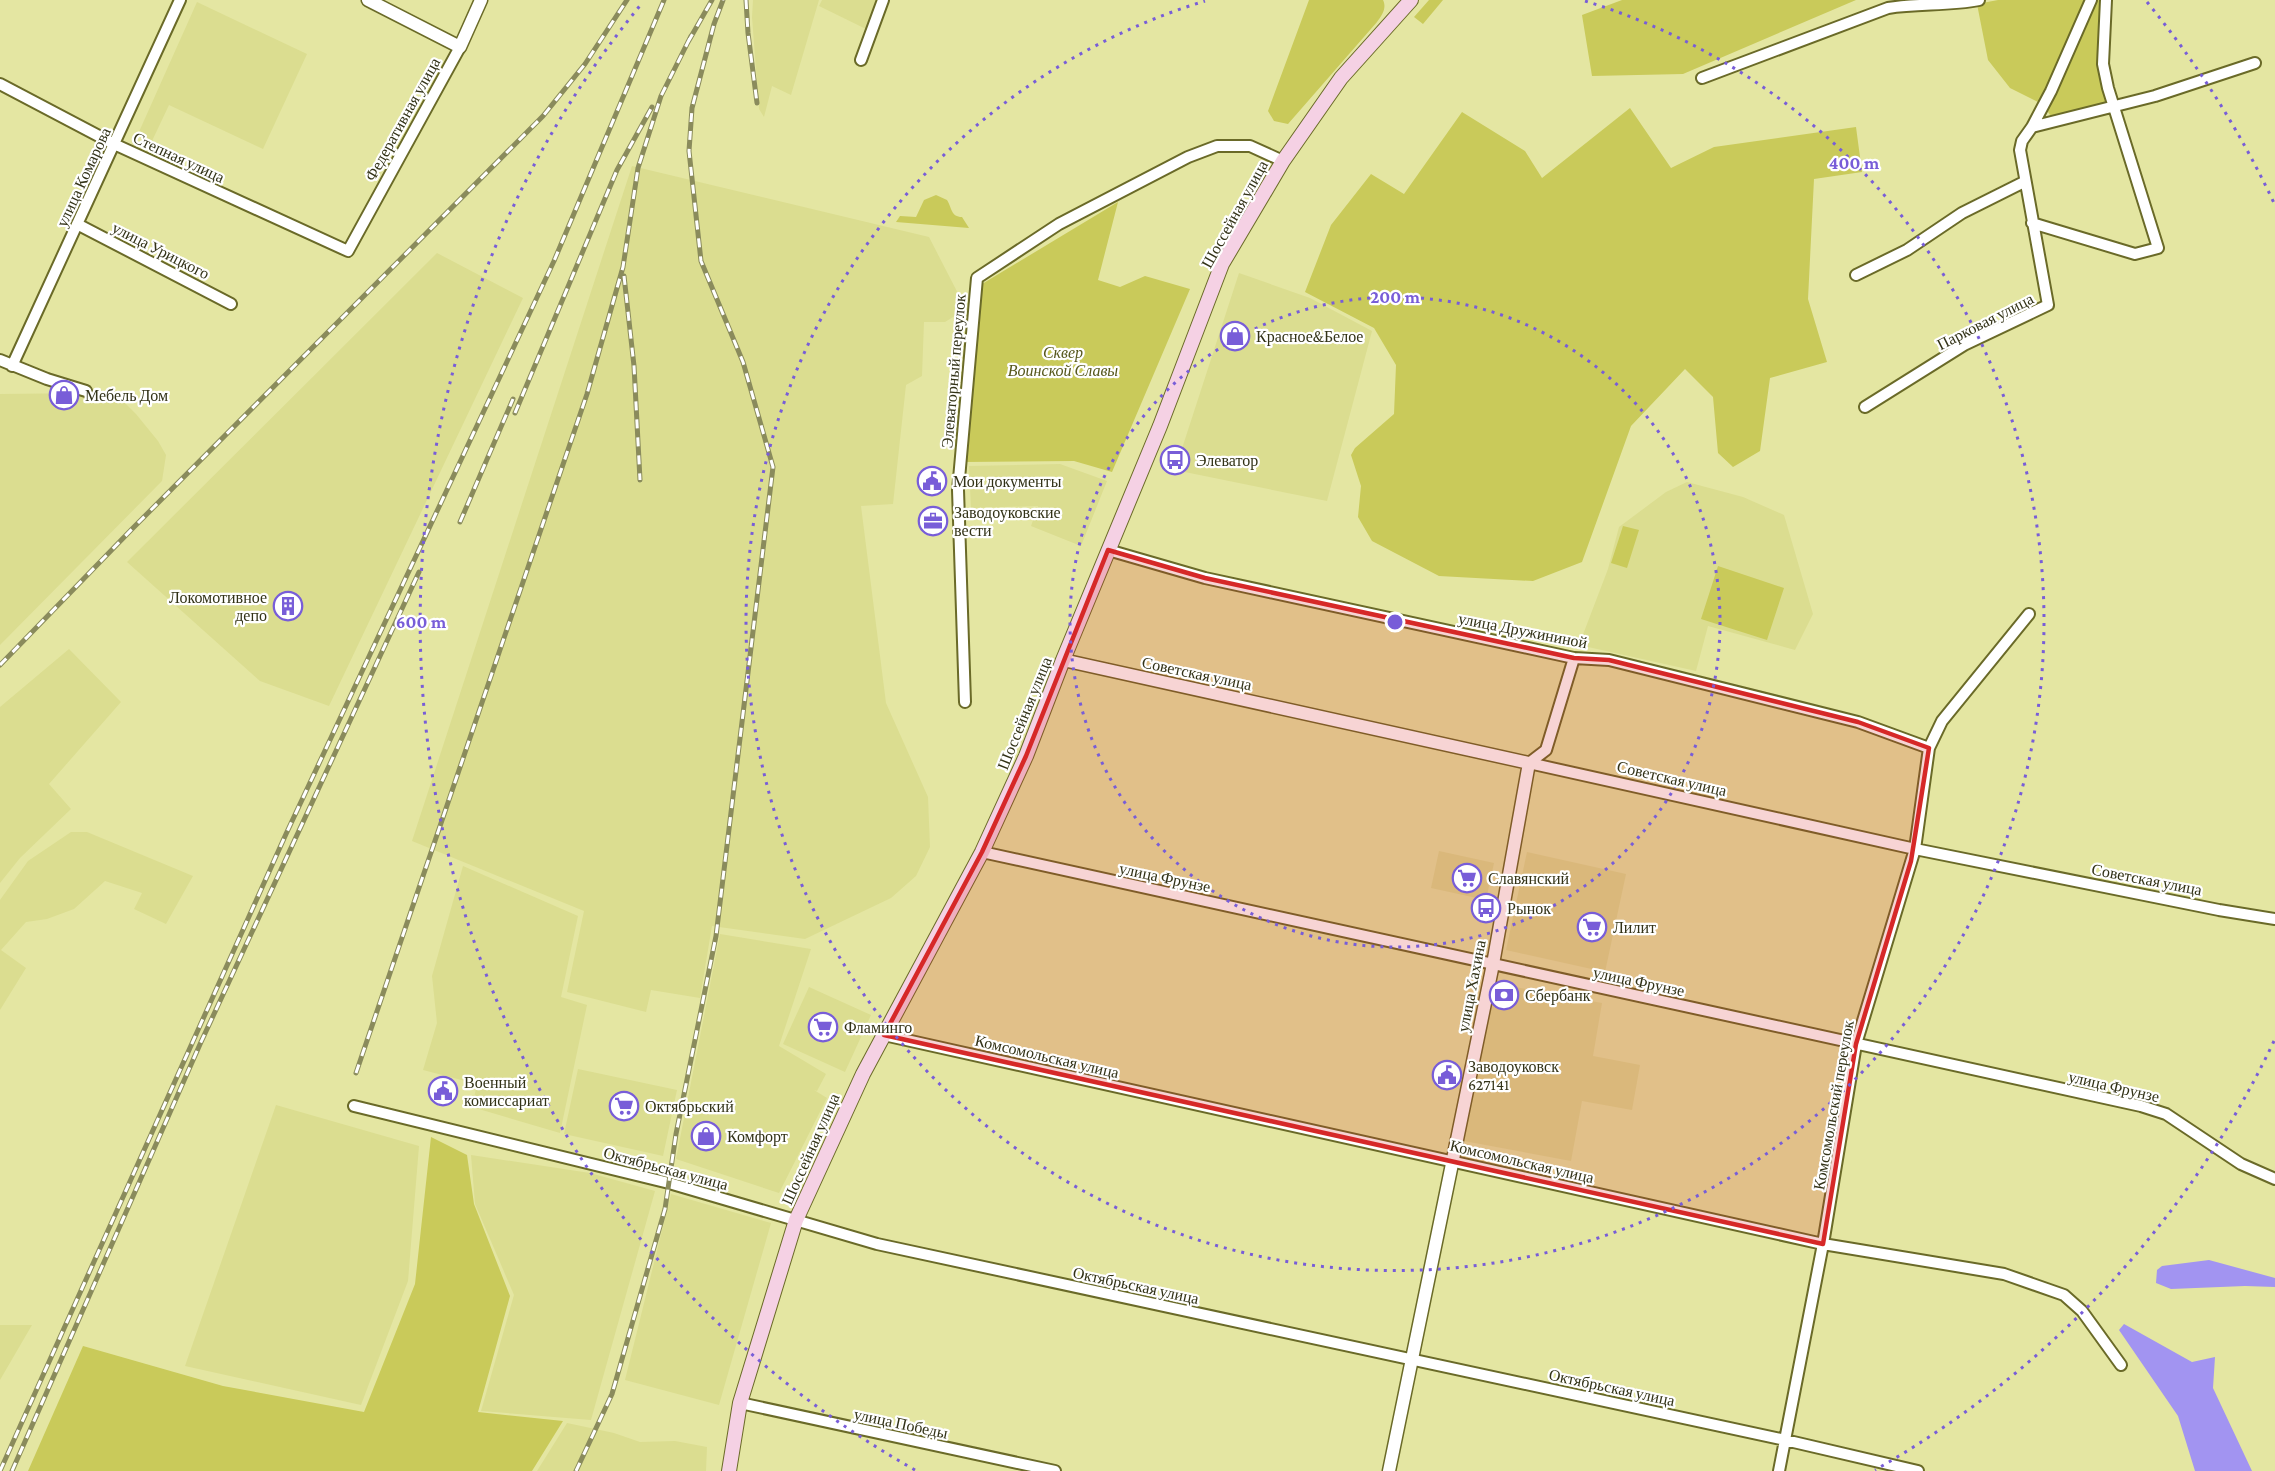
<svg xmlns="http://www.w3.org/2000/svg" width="2275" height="1471" font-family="'Crimson Pro',serif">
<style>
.built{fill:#dbdd90}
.green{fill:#c9ca5a}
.water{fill:#a294f1}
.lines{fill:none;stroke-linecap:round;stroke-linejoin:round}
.minor-casing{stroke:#6a6a28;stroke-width:14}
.tertiary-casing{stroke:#6a6a28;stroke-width:15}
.secondary-casing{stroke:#6a6a28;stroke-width:16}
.minor{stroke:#fff;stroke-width:10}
.tertiary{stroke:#fff;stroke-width:12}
.secondary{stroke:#f5d1e4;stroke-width:14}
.rail-casing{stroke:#8a8b5c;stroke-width:5}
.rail{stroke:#fff;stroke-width:3;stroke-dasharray:9;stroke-linecap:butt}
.marked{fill:#d62828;fill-opacity:0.2;stroke:#d62828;stroke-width:4.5;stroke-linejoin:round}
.ring{fill:none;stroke:#785dd8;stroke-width:3;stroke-dasharray:3 6}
.labels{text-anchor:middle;stroke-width:4.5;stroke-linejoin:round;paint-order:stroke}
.street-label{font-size:16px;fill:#323217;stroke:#fff}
.poi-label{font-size:16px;fill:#323217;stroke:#fff;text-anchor:start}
.park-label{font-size:16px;font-style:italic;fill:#56571c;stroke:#fff}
.centre{fill:#785dd8;stroke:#fff;stroke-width:3}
.ring-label{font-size:18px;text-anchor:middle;font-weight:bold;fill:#785dd8;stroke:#fff;stroke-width:4.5;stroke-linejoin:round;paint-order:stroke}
</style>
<rect width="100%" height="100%" fill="#e4e6a2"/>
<path class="built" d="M753,0h66l-28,95 -19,-9 -8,31 -5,-8 -7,-92z
M822,0h57l-11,30 -49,-24z
M197,2l110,52 -44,95 -94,-44 -17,36 -14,-7z
M632,166l297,71 37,72 -21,13h-21l-2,54 -16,9 -13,119 -32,2 25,197 42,94 2,50 -14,29 -25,22 -86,41 -93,-13 -12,72 -49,-8 -5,22 -79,-20 17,-81 -172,-70z
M437,253l86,45 -194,408 -69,-25 -133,-119z
M1239,273l71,25 62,33 -45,170 -152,-31z
M90,393l32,7 14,14 22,27 8,14 -4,26 -162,164v-251z
M1060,464l47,17 -26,65 -50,-20 7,-20 -67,2 -2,-42z
M1687,482l56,15 41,18 29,99 -18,36 -87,-24 -12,45 -117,-26 29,-76 11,-42 47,-35z
M69,649l52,53 -72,82 22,25 -51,49 -20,25v-176z
M71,832h16l106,44 -27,48 -32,-15 8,-16 -37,-12 -31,28 -27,10 -21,3 -25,28 25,18 -26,42v-110l28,-39z
M1439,851l55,12 -8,37 -55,-12z
M1527,852l99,22 -21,98 -99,-22z
M463,866l115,50 -17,81 26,8 -27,128 -88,-26 5,-23 -54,-14 14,-47 -5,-47z
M720,934l91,15 -32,97 47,28 -9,17 -3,-1 13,8 -48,95 -103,-34z
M1493,983l109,20 -9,53 47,9 -8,45 -50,-9 -11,60 -107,-20z
M809,987l62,28 -26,57 -62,-28z
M578,1069l99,21 -14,66 -99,-22z
M276,1105l143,41 -11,135 -47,124 -176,-39z
M471,1155l119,18 65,18 -64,229 -110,-9 33,-116 -39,-91z
M671,1194l100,29 -52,182 -94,-25z
M0,1325h32l-32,55z
M567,1423l47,10 26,9 35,-1 32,6 -1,24h-169z"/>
<path class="green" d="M1309,0h74c4,8 -1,15 -6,22l-89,102 -14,-3 -6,-10z
M1429,0h14l-20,24 -9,-7z
M1622,0h234l-173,74 -91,2 -10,-61z
M1998,0h87l-21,52 -24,51 -30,-15 -22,-28 -11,-56z
M2096,0h6l8,105 -58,13 -6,-9z
M1630,108l41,60 43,-21 142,-20 6,45 -48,7 -6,120 19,63 -57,16 -10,73 -27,16 -15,-14 -5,-56 -28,-28 -54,57 -49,136 -49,19 -94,-5 -67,-35 -14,-24 3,-31 -10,-31 4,-7 39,-34 2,-49 -22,-37 -69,-36 26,-67 40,-51 33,20 58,-82 63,39 17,27z
M936,195l11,5c5,8 4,17 15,17l7,11 -73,-6 4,-6 16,1 8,-17z
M1118,202l-20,78 22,7 25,-11 45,13 -78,183 -38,-11 -110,1 18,-178z
M1623,526l16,4 -12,38 -16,-5z
M1718,566l66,22 -17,52 -66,-21z
M431,1137l36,18 7,49 36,92 -32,116 85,9 -31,50h-504l55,-125 140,40 141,26 51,-128z"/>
<path class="water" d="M2209,1260l66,18v9l-30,-1 -74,3 -15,-6 1,-13 5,-4z
M2124,1324l68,38 23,-5 -2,31 39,83h-57l-17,-55 -59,-86z"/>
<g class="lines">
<g class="minor-casing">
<path id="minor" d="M861,60l22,-60
M1702,78l186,-70c30,-5 61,-2 91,-8
M0,84l114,60 234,107 112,-204
M2032,127l123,-31 100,-33
M2032,223l103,31 23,-6 -50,-160 -5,-24 3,-64
M77,224l154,80
M1856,275l51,-25 55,-37 62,-31
M0,360l47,19 39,12
M12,366l168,-366
M1865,407l99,-62 84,-40 -28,-155 2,-9 10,-14 19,-36 40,-91
M1108,550l97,28 369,80 35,2 249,62 71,26
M965,702l-7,-212 19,-212 82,-54 129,-67 29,-11h33l33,15
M1529,763l386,86 304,61 56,9
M1529,763l17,-13 28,-92
M982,852l1159,254 25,8 75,50 34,15
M884,1035l939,209 181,30 60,21 18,16 39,54
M354,1106l315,77 208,61 908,196 133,31
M740,1403l315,68
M1779,1471l44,-227 33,-200 59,-195 14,-101 13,-27 87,-107"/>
</g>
<g class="tertiary-casing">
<path id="tertiary" d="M368,0l92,47 21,-47
M1063,660l466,103 -36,201 -104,507"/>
</g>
<g class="secondary-casing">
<path id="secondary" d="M729,1471l11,-68 56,-183 67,-146 119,-222 44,-96 37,-96 97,-234 62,-162 61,-103 58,-83 70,-78"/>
</g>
<use href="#minor" class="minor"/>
<use href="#tertiary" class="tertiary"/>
<use href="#secondary" class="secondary"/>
<g class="rail-casing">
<path id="rail" d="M746,0l2,33 9,70
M688,42l24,-42
M624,276l10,90 6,114
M515,413l102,-243 35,-63
M460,522l53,-123
M0,665l132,-136 411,-413 42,-52 42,-64
M356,1073l231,-679 36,-127 15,-99 23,-72 30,-60
M0,1471l286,-637 268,-573 110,-261
M12,1471l189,-429 218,-470
M576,1471l36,-77 53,-185 11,-75 40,-198 57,-469 -30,-105 -42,-101 -12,-110 3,-43 22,-84 9,-24"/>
</g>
<use href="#rail" class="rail"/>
</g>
<path class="marked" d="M1108,550l97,28 369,80 35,2 249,62 71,26 -18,113 -55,183 -33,200 -939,-209 98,-183 44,-96z"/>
<g class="ring">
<circle cx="1395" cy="622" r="325"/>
<path d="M1585 1A649 649 0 1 1 1205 1"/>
<path d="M2274 1041A974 974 0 0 1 1875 1470M915 1470A974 974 0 0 1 643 2M2147 2A974 974 0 0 1 2274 203"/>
</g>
<defs>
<g id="shop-ring" transform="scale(1.5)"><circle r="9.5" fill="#fff" stroke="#785dd8" stroke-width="1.5"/><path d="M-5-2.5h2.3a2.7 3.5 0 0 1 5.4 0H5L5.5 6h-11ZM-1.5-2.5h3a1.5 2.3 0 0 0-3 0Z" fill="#785dd8"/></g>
<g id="bus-ring" transform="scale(1.5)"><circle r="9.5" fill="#fff" stroke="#785dd8" stroke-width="1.5"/><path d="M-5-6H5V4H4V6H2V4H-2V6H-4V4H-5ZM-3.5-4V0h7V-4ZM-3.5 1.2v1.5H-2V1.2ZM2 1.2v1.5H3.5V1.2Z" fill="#785dd8"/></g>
<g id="civic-ring" transform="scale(1.5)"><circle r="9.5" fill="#fff" stroke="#785dd8" stroke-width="1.5"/><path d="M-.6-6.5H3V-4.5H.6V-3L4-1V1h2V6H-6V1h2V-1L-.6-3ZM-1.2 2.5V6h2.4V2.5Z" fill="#785dd8"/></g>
<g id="office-ring" transform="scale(1.5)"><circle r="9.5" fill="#fff" stroke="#785dd8" stroke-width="1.5"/><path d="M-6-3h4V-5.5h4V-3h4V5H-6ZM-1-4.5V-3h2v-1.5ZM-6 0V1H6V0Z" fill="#785dd8"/></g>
<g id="building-ring" transform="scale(1.5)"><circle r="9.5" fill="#fff" stroke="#785dd8" stroke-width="1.5"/><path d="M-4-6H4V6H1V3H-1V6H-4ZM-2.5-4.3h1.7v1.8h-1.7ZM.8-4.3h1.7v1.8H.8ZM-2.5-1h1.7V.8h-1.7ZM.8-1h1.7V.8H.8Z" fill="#785dd8"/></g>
<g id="supermarket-ring" transform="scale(1.5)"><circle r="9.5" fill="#fff" stroke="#785dd8" stroke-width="1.5"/><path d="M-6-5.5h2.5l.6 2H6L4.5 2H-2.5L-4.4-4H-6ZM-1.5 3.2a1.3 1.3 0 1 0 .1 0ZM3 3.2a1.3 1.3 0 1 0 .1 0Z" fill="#785dd8"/></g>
<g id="bank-ring" transform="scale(1.5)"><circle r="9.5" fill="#fff" stroke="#785dd8" stroke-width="1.5"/><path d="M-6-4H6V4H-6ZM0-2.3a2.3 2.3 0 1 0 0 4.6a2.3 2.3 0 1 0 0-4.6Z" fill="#785dd8"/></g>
</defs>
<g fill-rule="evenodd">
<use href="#shop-ring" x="1235" y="336"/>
<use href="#shop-ring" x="64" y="395"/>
<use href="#bus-ring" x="1175" y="460"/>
<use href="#civic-ring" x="932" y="481"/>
<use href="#office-ring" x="933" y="521"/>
<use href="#building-ring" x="288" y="606"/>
<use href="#supermarket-ring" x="1467" y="878"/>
<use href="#bus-ring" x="1486" y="908"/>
<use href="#supermarket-ring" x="1592" y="927"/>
<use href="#bank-ring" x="1504" y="995"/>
<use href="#supermarket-ring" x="823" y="1027"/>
<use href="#civic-ring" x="1447" y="1075"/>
<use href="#civic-ring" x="443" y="1091"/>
<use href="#supermarket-ring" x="624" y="1106"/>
<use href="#shop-ring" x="706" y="1136"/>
</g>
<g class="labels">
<g class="street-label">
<text transform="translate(402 119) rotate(-61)" y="6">Федеративная улица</text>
<text transform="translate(179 157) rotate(25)" y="6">Степная улица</text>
<text transform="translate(83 177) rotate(-65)" y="6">улица Комарова</text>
<text transform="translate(1234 214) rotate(-61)" y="6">Шоссейная улица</text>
<text transform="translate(161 250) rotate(27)" y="6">улица Урицкого</text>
<text transform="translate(1985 321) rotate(-27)" y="6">Парковая улица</text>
<text transform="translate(953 371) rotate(-85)" y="6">Элеваторный переулок</text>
<text transform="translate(1523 630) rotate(11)" y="6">улица Дружининой</text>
<text transform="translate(1197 673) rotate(12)" y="6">Советская улица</text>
<text transform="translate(1024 713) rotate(-68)" y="6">Шоссейная улица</text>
<text transform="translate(1672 778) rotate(13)" y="6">Советская улица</text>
<text transform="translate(1165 877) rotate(12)" y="6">улица Фрунзе</text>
<text transform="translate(2147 879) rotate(11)" y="6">Советская улица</text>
<text transform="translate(1639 981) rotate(12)" y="6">улица Фрунзе</text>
<text transform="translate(1471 986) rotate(-79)" y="6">улица Хахина</text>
<text transform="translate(1047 1056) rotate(13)" y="6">Комсомольская улица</text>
<text transform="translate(2114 1086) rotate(13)" y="6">улица Фрунзе</text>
<text transform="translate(1833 1105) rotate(-80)" y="6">Комсомольский переулок</text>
<text transform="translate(810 1149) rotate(-66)" y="6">Шоссейная улица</text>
<text transform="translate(1522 1161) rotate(13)" y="6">Комсомольская улица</text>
<text transform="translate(666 1168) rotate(15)" y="6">Октябрьская улица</text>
<text transform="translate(1136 1285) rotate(12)" y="6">Октябрьская улица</text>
<text transform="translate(1612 1387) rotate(12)" y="6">Октябрьская улица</text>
<text transform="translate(901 1423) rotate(12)" y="6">улица Победы</text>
</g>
<g class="poi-label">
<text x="1256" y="342">Красное&amp;Белое</text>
<text x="85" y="401">Мебель Дом</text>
<text x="1196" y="466">Элеватор</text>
<text x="953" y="487">Мои документы</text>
<text x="954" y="518">Заводоуковские<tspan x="954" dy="18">вести</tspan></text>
<text x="267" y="603" text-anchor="end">Локомотивное<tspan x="267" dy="18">депо</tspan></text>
<text x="1488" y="884">Славянский</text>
<text x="1507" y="914">Рынок</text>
<text x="1613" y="933">Лилит</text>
<text x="1525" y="1001">Сбербанк</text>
<text x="844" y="1033">Фламинго</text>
<text x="1468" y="1072">Заводоуковск<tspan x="1468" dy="18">627141</tspan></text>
<text x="464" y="1088">Военный<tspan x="464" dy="18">комиссариат</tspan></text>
<text x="645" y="1112">Октябрьский</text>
<text x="727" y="1142">Комфорт</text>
</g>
<g class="park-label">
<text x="1063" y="358">Сквер<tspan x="1063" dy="18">Воинской Славы</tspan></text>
</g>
</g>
<circle cx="1395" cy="622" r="9" class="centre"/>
<g class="ring-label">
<text x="1854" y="169">400 m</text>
<text x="1395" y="303">200 m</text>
<text x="421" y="628">600 m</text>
</g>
</svg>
